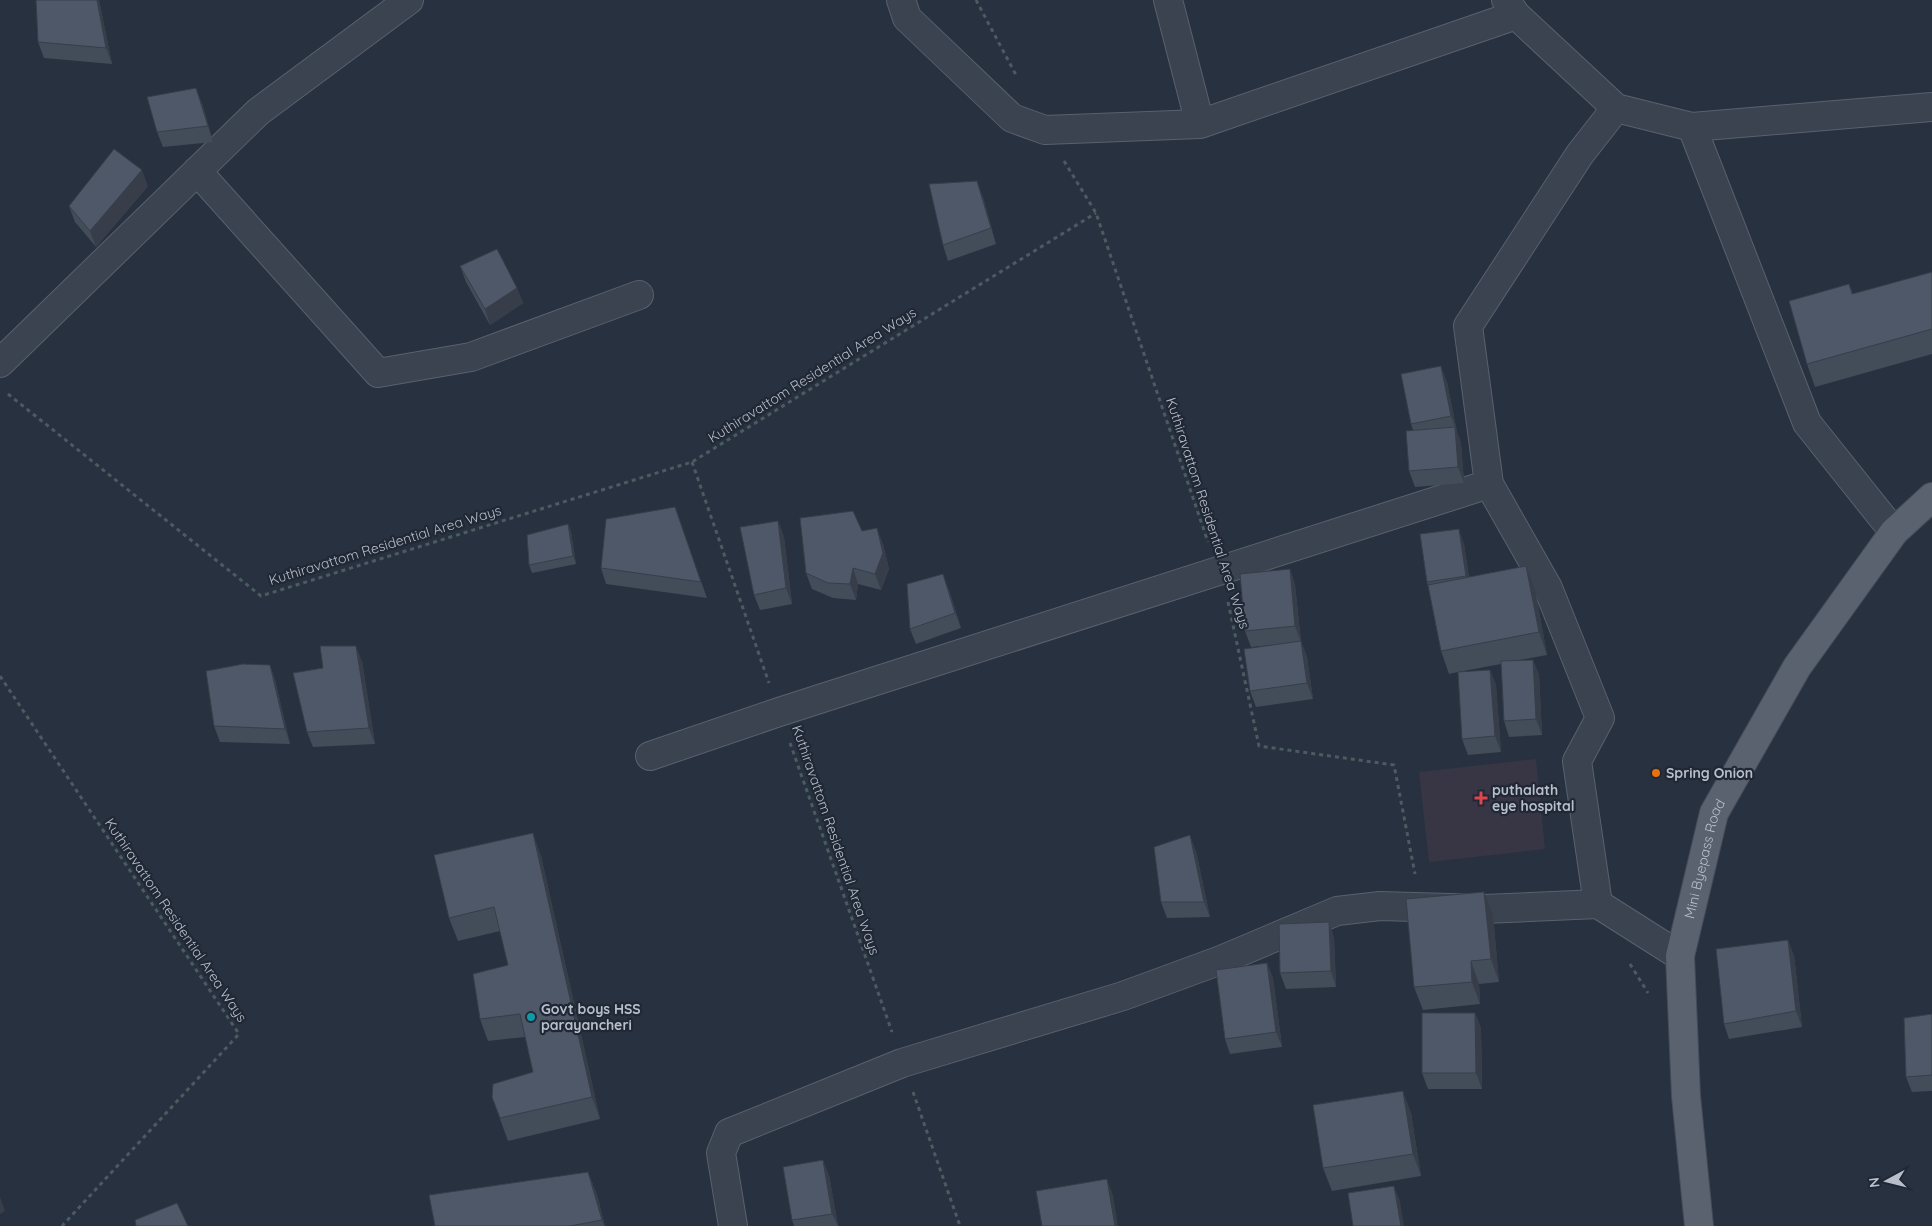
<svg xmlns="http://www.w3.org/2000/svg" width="1932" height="1226" font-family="Quicksand,sans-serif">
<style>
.medical{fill:#383644}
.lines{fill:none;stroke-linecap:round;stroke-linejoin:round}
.minor-casing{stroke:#59616d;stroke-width:30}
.major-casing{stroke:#454c59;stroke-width:30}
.path{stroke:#4a5c5f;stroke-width:3;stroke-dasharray:4 4;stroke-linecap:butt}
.minor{stroke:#3c4350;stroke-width:28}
.major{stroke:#5a626f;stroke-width:28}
.wall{fill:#434c59}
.shaded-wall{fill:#373e49}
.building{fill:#4e5868;stroke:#373e49}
.food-dot{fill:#e8710a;stroke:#202835;stroke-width:2}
.health-dot{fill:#e0444e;stroke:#202835;stroke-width:2}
.culture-dot{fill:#0f9aa8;stroke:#202835;stroke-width:2}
.labels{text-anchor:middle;stroke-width:4.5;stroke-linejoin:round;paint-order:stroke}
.street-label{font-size:14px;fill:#b8beca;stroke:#202835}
.poi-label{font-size:14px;font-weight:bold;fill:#b8beca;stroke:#202835;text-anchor:start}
</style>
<rect width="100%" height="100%" fill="#283140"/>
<path class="medical" d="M1536,759l9,90 -116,13 -10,-90z"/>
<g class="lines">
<g class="minor-casing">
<path id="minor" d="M901,0l6,18 105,100 33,12 155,-6 316,-109
M1168,0l32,124
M1506,0l10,15 100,93 76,19
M197,171l181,202 93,-16 168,-62
M0,363l258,-251 151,-112
M1894,532l-87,-109 -115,-296 240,-20
M650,756l129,-44 710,-228
M1598,904l-21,-143 23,-43 -52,-130 -59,-104 -21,-158 112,-172 36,-46
M733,1226l-12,-73 8,-20 173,-70 221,-67 98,-36 116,-49 43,-5 104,3 114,-5 82,52"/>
</g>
<g class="major-casing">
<g id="major">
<path id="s1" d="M1699,1226l-13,-130 -6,-140 34,-143 83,-146 97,-135 38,-35"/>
</g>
</g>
<path class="path" d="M976,0l40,75
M1064,161l32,52 112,329
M8,394l253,202 431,-134 404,-249
M692,462l77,221
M1228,602l31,144 135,19 21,109
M0,676l239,358 -177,192
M790,743l102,289
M1630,964l18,29
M913,1092l47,134"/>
<use href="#minor" class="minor"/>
<use href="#major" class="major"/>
</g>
<path class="wall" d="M36,0h63l13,64 -68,-6 -6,-16z
M202,103l11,39 -50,5 -6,-15z
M148,186l-52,61 -21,-25 -6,-16z
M983,197l13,47 -48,17 -5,-16z
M460,266l57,22 6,15 -33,22 -24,-43z
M1932,272v82l-117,33 -8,-23 42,-80 4,10z
M1447,382l10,50 4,11 3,40 -49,4 -6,-16 4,-41 -2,-6z
M675,507l32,91 -101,-14 -5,-16z
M778,521l6,16 8,67 -32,6 -6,-15z
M568,524l3,8 5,32 -44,9 -3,-8z
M862,531l21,13 6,25 -8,21 -23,-6 -2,16 -23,-2 -21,-9 -6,-16z
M1464,544l5,33 57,-11 9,23 12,66 -27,5h13l6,15 3,60 -33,2 -5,-16 -3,-57 -43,8 32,-2 6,15 5,67 -33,3 -6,-16 -4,-67 -9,2 -8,-23 -14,-69z
M1290,569l5,16 6,56 6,16 6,42 -57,8 -6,-16 32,-47 -31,3 -6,-16z
M949,590l12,38 -45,16 -6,-15z
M362,661l13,83 -62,3 -6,-15z
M270,665l5,15 15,64 -70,-2 -6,-16z
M1196,851l14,66 -43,1 -6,-16z
M541,856l59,263 -92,22 -16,-44 41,-25 -8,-35 -37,4 -8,-22 28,-54 -8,-34 -42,10 -9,-23z
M1493,915l6,67 -20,2 1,20 -57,6 -9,-23z
M1329,922l5,16 2,49 -50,2 -6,-16z
M1794,955l8,72 -73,12 -5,-15z
M1267,963l6,15 9,69 -52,7 -5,-15z
M1475,1013l6,15 1,61h-54l-6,-16z
M1932,1014v77l-20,1 -6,-15z
M1411,1113l10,63 -89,15 -9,-23z
M588,1172l9,23 8,31h-170z
M829,1175l9,51h-44l-2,-6z"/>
<path class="shaded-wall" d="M97,0h2l13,64 -6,-16z
M196,88l6,15 11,39 -5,-16z
M142,170l6,16 -52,61 -6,-16z
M977,181l6,16 13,47 -5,-16z
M517,288l6,15 -33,22 -5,-16z
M1441,366l6,16 10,50 -6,-16z
M1455,427l6,16 3,40 -6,-16z
M778,521l6,16 8,67 -6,-16z
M568,524l3,8 5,32 -3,-8z
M877,528l6,16 6,25 -8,21 -6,-16z
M1459,529l5,15 7,48 -5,-16z
M1526,566l9,23 12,66 -8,-23z
M853,568l5,16 -2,16 -6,-16z
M1290,569l5,16 6,57 -6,-16z
M943,574l6,16 12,38 -6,-15z
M1301,641l6,16 6,42 -6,-16z
M356,646l6,15 13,83 -6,-16z
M1533,660l6,15 3,60 -6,-16z
M270,665l5,15 15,64 -5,-15z
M1490,670l6,15 5,67 -6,-16z
M533,833l8,23 59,263 -8,-22z
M1190,835l6,16 14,66 -6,-15z
M1484,892l9,23 6,67 -8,-23z
M1329,922l5,16 2,49 -5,-16z
M1788,940l6,15 8,72 -6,-16z
M1471,961l8,23 1,20 -8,-22z
M1267,963l6,15 9,69 -6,-15z
M1475,1013l6,15 1,61 -6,-16z
M1403,1091l8,22 10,63 -8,-22z
M823,1160l6,15 9,51 -6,-12z
M588,1172l9,23 8,31h-1l-2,-6z
M1107,1179l6,16 5,31h-3z
M1394,1186l6,15 4,25h-3z
M0,1197l5,14 -5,3z"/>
<path class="building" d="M36,0h61l9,48 -68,-6z
M196,88l12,38 -51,6 -10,-35z
M114,149l28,21 -52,61 -21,-25z
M977,181l14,47 -48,17 -14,-61z
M497,249l20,39 -32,21 -25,-43z
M1932,272v57l-125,35 -18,-63 60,-17 3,10z
M1441,366l10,50 -40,8 -10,-50z
M1455,427l3,40 -49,4 -3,-40z
M675,507l26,75 -100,-14 5,-49z
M853,511l9,20 15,-3 6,25 -8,21 -22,-6 -3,16 -22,-1 -22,-10 -6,-55z
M778,521l8,67 -32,7 -14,-68z
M568,524l5,32 -44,9 -2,-30z
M1459,529l7,47 -39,6 -7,-48z
M1526,566l13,66 -98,19 -13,-66z
M1290,569l5,57 -50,5 -5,-57z
M943,574l12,39 -45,16 -3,-45z
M1301,641l6,42 -57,8 -6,-42z
M320,646h36l13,82 -62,4 -14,-59 30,-5z
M1533,660l3,59 -32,2 -3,-60z
M243,664l27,1 15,64 -71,-3 -8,-55z
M1490,670l5,66 -33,3 -4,-67z
M533,833l59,264 -92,21 -8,-21 1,-13 40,-12 -13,-58 -40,5 -7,-45 35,-9 -14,-58 -45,11 -15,-63z
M1190,835l14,67h-43l-7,-55z
M1484,892l7,67 -20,2 1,21 -58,5 -8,-88z
M1329,922l2,49 -51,2 -1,-49z
M1788,940l8,71 -72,13 -8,-75z
M1267,963l9,69 -51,7 -9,-69z
M1422,1013h53l1,60h-54z
M1932,1014v61l-26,2 -2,-59z
M1403,1091l10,63 -90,14 -10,-63z
M823,1160l9,54 -40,6 -9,-53z
M588,1172l14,48 -32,6h-135l-6,-31z
M1107,1179l8,47h-73l-6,-35z
M1394,1186l7,40h-48l-5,-33z
M177,1203l11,23h-52l-1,-6z"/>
<circle class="food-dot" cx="1656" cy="773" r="5"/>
<path class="health-dot" d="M1478.5 790.5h5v5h5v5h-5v5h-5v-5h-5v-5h5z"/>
<circle class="culture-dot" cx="531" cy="1017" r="5"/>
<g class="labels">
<g class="street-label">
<text transform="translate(812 375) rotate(-32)" y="5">Kuthiravattom Residential Area Ways</text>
<text transform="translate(1208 513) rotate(72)" y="5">Kuthiravattom Residential Area Ways</text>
<text transform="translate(385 545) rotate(-17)" y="5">Kuthiravattom Residential Area Ways</text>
<text transform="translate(836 840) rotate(71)" y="5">Kuthiravattom Residential Area Ways</text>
<text dy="5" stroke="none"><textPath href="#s1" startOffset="371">Mini Byepass Road</textPath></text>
<text transform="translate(176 920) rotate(56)" y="5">Kuthiravattom Residential Area Ways</text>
</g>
<g class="poi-label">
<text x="1666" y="778">Spring Onion</text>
<text x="1492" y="795">puthalath<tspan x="1492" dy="16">eye hospital</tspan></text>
<text x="541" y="1014">Govt boys HSS<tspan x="541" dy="16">parayancheri</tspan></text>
</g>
</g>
<g transform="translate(1887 1181) rotate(263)" stroke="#202835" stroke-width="4" paint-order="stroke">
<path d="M0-4L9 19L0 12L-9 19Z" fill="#b8beca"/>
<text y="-8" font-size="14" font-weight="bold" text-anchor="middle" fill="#b8beca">N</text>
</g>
</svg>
